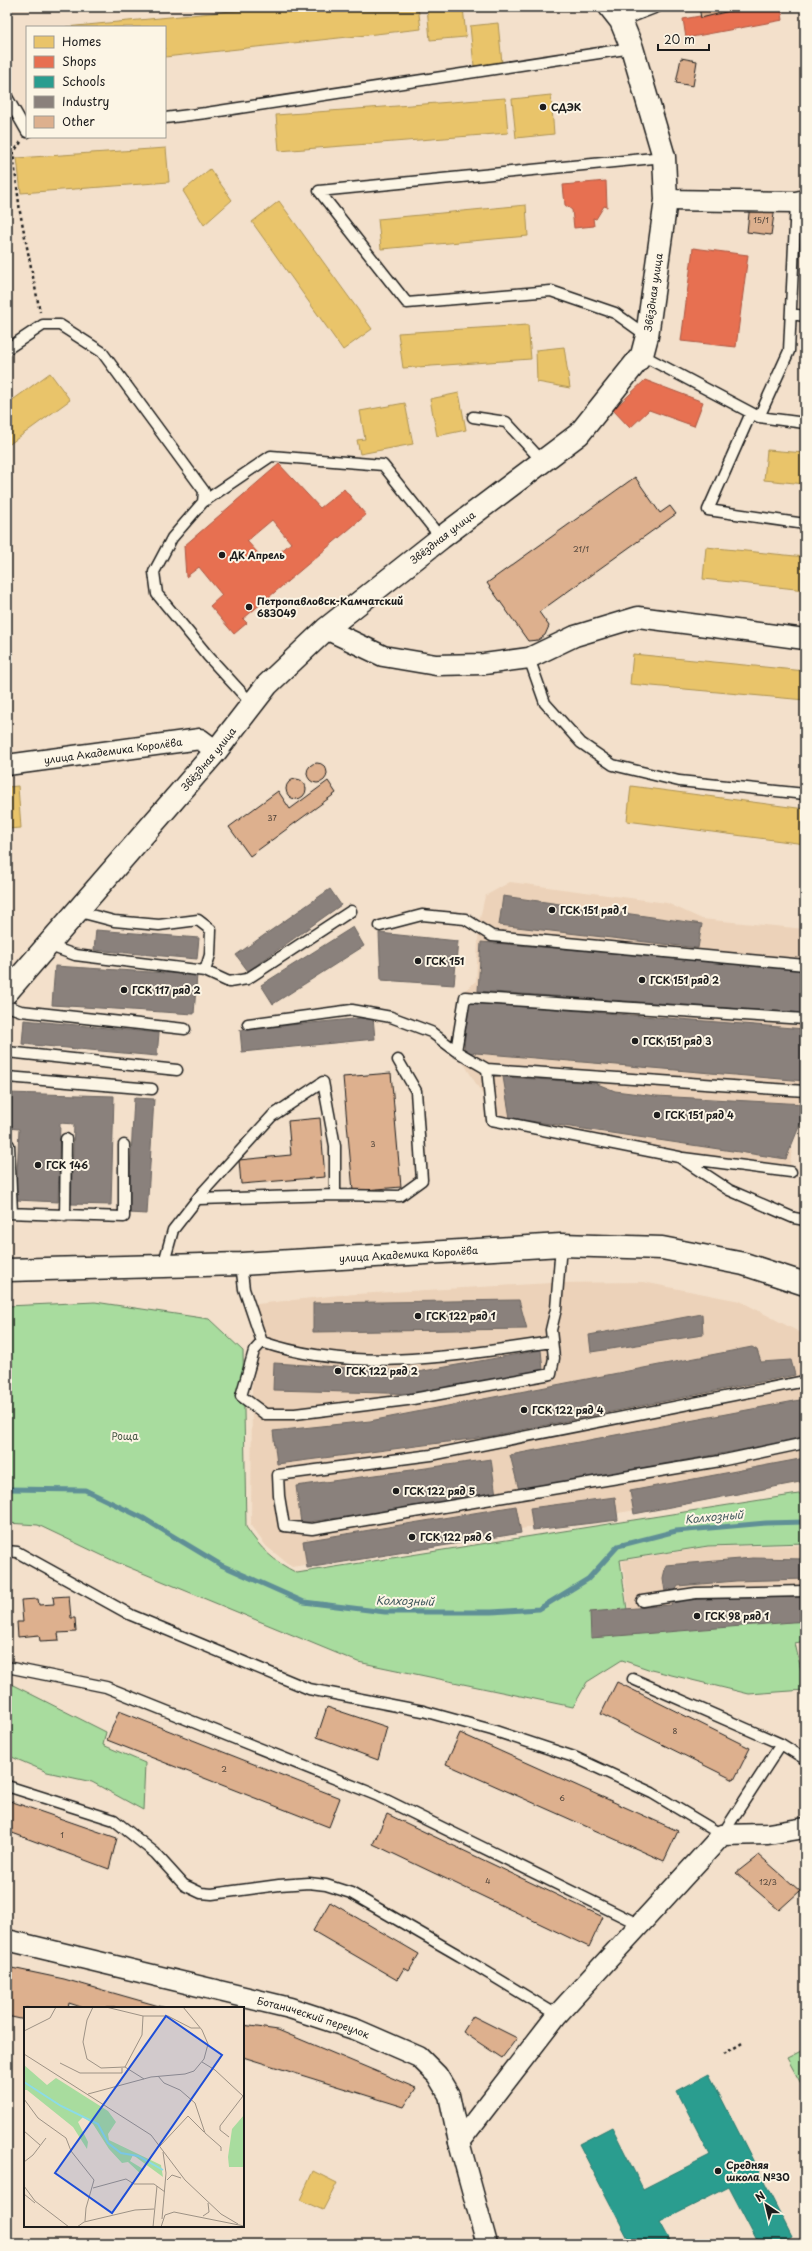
<svg xmlns="http://www.w3.org/2000/svg" width="812" height="2251" font-family="'Playpen Sans',sans-serif">
<style>
.built{fill:#ecd2b9}
.green{fill:#a8dc9e;stroke:#627c5d}
.homes{fill:#e9c46a;stroke:#ac9253}
.shops{fill:#e76f51;stroke:#aa5641;fill-rule:evenodd}
.schools{fill:#2a9d8f;stroke:#26766c}
.industry{fill:#8a817c;stroke:#69635f}
.lines{fill:none;stroke-linecap:round;stroke-linejoin:round}
.stream{stroke:#5f8f96;stroke-width:5}
.building{fill:#ddb08e;stroke:#1c1c1c}
.service-casing{stroke:#1c1c1c;stroke-width:13}
.minor-casing{stroke:#1c1c1c;stroke-width:23}
.tertiary-casing{stroke:#1c1c1c;stroke-width:25}
.primary-casing{stroke:#1c1c1c;stroke-width:25}
.path{stroke:#1c1c1c;stroke-width:2.5;stroke-dasharray:3 3;stroke-linecap:butt}
.service{stroke:#fcf5e5;stroke-width:10}
.minor{stroke:#fcf5e5;stroke-width:20}
.tertiary{stroke:#fcf5e5;stroke-width:22}
.primary{stroke:#fcf5e5;stroke-width:22}
.poi-dot{fill:#1c1c1c;stroke:#fcf5e5;stroke-width:1.5}
.labels{text-anchor:middle;stroke-width:4;stroke-linejoin:round;paint-order:stroke}
.number-label{font-size:8px;fill:#4c4138}
.poi-label{font-size:10px;font-weight:bold;fill:#1c1c1c;stroke:#fcf5e5;text-anchor:start}
.street-label{font-size:10px;fill:#1c1c1c;stroke:#fcf5e5}
.park-label{font-size:10px;fill:#465643;stroke:#fcf5e5}
.water-label{font-size:11px;font-style:italic;fill:#3d5559;stroke:#fcf5e5}
.inset-river{fill:none;stroke:#8bdbe7;stroke-width:2}
.inset-road{fill:none;stroke:#9d9285;stroke-width:1}
.view{fill:#1d4ed8;fill-opacity:0.15;stroke:#1d4ed8;stroke-width:2}
.inset-edge{fill:none;stroke:#1c1c1c;stroke-width:2}
</style>
<rect width="100%" height="100%" fill="#f3e0cb"/>
<filter id="ink" filterUnits="userSpaceOnUse"><feTurbulence type="fractalNoise" baseFrequency=".025" numOctaves="2"/><feDisplacementMap in="SourceGraphic" scale="8" xChannelSelector="R" yChannelSelector="G"/><feConvolveMatrix kernelMatrix="1 2 1 2 8 2 1 2 1" color-interpolation-filters="sRGB"/></filter>
<g filter="url(#ink)">
<path class="built" d="M510,882l157,21 35,16 103,10v192h-10l-5,44 -105,-12 -141,-20 -48,-16 -36,-60 4,-66 12,-10 3,-58 6,-27z
M643,1282l97,19 65,34v147l-513,85 -26,-21 -15,-20 1,-143 5,-79 82,-9 212,-12z
M805,1545v73l-174,12 -9,-69 86,-14z"/>
<path class="green" d="M95,1302l114,17 34,32 3,176c15,22 27,34 51,46l508,-80v50l-97,3 -88,14 10,71 149,-10 26,1v19l-10,2 6,27h4v20l-56,4 -98,-24 -29,-10 -35,22 -14,25 -215,-45 -242,-100 -78,-37 -31,-2v-217z
M7,1682l99,50 -3,13 42,18 -2,47 -51,-28 -45,-10 -40,-17z
M805,2049v42l-18,-33z"/>
<path class="homes" d="M274,7h144l3,22 -256,28v-30h-99z
M427,7h36l3,30 -36,3z
M498,23l4,40 -28,3 -4,-40z
M551,95l3,39 -38,4 -4,-39z
M505,98l3,35 -229,18 -3,-36z
M166,148l3,34 -148,11 -4,-35z
M210,169l22,31 -28,25 -21,-34z
M279,201l93,128 -29,21 -91,-128z
M526,205l2,31 -147,13 -3,-30z
M528,325l3,34 -128,9 -5,-35z
M564,347l6,41 -33,-6 -1,-32z
M50,373l20,27 -63,46v-42z
M459,393l7,37 -29,6 -7,-37z
M405,403l8,41 -53,10 -3,-14 8,-1 -5,-28z
M767,450l38,3v31l-41,-4z
M706,547l99,10v33l-102,-11z
M633,654l172,17v29l-175,-16z
M7,698l2,27h-2z
M18,786l3,42 -14,1v-42z
M631,786l174,23v35l-178,-23z
M313,2171l24,12 -14,27 -23,-10z"/>
<path class="shops" d="M750,7h31l2,13 -97,18 -3,-19z
M606,181l1,26 -3,-1 -8,13 -3,-1 1,8 -20,2 -2,-18 -7,-5 -2,-20z
M693,248l55,7 -12,92 -55,-6z
M645,380l58,22 -9,24 -45,-16 -19,18 -17,-18z
M279,464l41,44 24,-19 22,26 -123,104 4,4 -13,11 -24,-28 12,-11 -23,-28 -13,10 -2,-31zM272,520l19,23 -24,20 -20,-22z"/>
<path class="schools" d="M709,2074l83,163 -14,7h-19l-30,-57 -69,35 12,22h-41l-52,-100 33,-17 31,62 67,-34 -33,-64z"/>
<path class="industry" d="M330,889l11,16 -93,66 -12,-16z
M503,896l199,28 -4,24 -199,-23z
M353,927l11,19 -91,58 -12,-19z
M96,930l103,8 -2,21 -103,-9z
M379,933l79,8 -4,44 -73,-5z
M481,942l324,27v44l-327,-22z
M55,966l142,9 -3,39 -142,-9z
M467,1002l338,27v52l-341,-29z
M373,1017l2,22 -133,13 -2,-22z
M24,1020l135,13 -2,23 -135,-12z
M503,1077l92,6 20,8 41,5 149,8v8l-19,47 -276,-41z
M7,1093l107,3 -3,109 -40,-1 3,-80 -14,-1 -2,79 -42,-2 3,-71 -12,-1z
M134,1098l20,1 -7,115 -19,-1z
M519,1300l8,29 -214,3v-29z
M702,1314l1,21 -112,17 -2,-17z
M752,1347l5,3 4,12 30,-2 4,15 -309,62 -209,27 -4,-33 97,-10z
M541,1350l2,20 -121,24 -149,-4 1,-27 144,9z
M805,1399v37l-36,9 -250,45 -9,-35z
M805,1458v23l-171,33 -4,-23z
M491,1459l5,37 -195,27 -5,-37z
M615,1497l3,23 -85,10 -3,-22z
M516,1506l5,27 -214,35 -4,-27z
M753,1558l52,1v20l-69,2 -58,5 -3,5 -6,-2 -4,3 -2,-14 3,-13z
M745,1597h60v24l-214,17 -1,-26 81,-7 4,-5z"/>
<g class="lines">
<path class="stream" d="M7,1489l78,1 58,28 78,47 83,37 81,10h107l47,-3 49,-30 30,-33 58,-15 90,-8 39,-1"/>
</g>
<path class="building" d="M699,7h47l-45,11z
M681,58l16,3 -4,25 -17,-3z
M750,204l25,3 -4,28 -24,-3z
M635,477l25,36 10,-7 6,8 -137,98 10,14 -4,9 -7,5 -10,1 -41,-58z
M307 773a10 10 0 1 1 20 0a10 10 0 1 1-20 0Z
M286 789a10 10 0 1 1 20 0a10 10 0 1 1-20 0Z
M328,781l8,12 -86,63 -21,-29 49,-36 12,18z
M391,1073l10,114 -48,4 -10,-114z
M320,1118l5,59 -84,7 -2,-24 52,-5 -3,-34z
M69,1596l2,22h4l1,14 -18,1 1,7 -19,1 -1,-6 -21,2 -1,-15h6l-2,-22 17,-1 1,6 15,-1 -1,-7z
M617,1682l133,66 -16,32 -133,-66z
M327,1707l60,20 -9,33 -61,-23z
M119,1711l221,87 -11,29 -222,-87z
M460,1733l218,98 -14,30 -218,-97z
M7,1800l110,38 -8,31 -102,-38z
M387,1814l216,103 -14,30 -216,-103z
M759,1855l41,36 -21,19 -43,-37z
M330,1902l89,52 -10,17 -5,-3 -7,12 -84,-49z
M7,1967l57,12 102,29h-82l-15,-5 -1,5h-43v12l-18,-4z
M473,2016l44,22 -15,20 -39,-26z
M243,2025l35,5 138,58 -12,19 -161,-50z"/>
<g class="lines">
<g class="service-casing">
<path id="service" d="M621,21l36,-14
M7,97l20,35
M165,118l41,-5 426,-65
M319,191l88,112 144,-12 64,22 32,23
M319,191l345,-34
M791,314l14,2
M7,349l36,-24h17l42,27 102,139 -1,11 -31,36 -18,34 3,22 51,62 43,47
M642,355l117,62 46,6
M751,413l-43,97 97,14
M473,417l33,5 38,41
M759,417l30,-66 7,-149
M203,502l68,-46 112,9 58,73
M529,658l16,45 36,40 32,22 66,16 126,13
M76,911l38,10 45,4 39,-5 13,10 -1,25 -5,16
M380,926l42,-11 43,4 27,17 313,29
M47,945l28,10 130,16 24,11 18,-3 104,-68
M7,1006l14,5 164,18
M248,1024l104,-14 39,7 40,15 25,19
M7,1052l170,18
M487,1069l-31,-18 9,-54 340,22
M7,1077l145,12
M805,1091l-318,-22 5,51 187,37 50,33 65,28 11,2
M9,1145l3,68
M683,1158l108,14
M198,1199l137,-4
M7,1213l117,4v-72
M65,1216l1,-77
M241,1264l3,25 18,53 -8,9 -13,45 24,18h30l112,-14 144,-26 3,-16 -3,-28 5,-21 5,-64
M163,1266l10,-36 29,-37 70,-77 51,-34 12,64v49l65,1 22,-16 -6,-89 -18,-31
M262,1342c94,32 193,14 289,0
M805,1381l-374,74 -153,20 1,21 5,30 28,3 408,-68 85,-18
M7,1551l10,1 114,63 178,74 114,22 69,19 82,27 78,36 70,42 59,-91
M642,1601l54,-8 109,-2
M7,1667l99,20 270,108 264,130
M633,1679l148,65 24,15
M7,1786l107,34 41,33 29,32 17,8 11,1 67,-9 30,-2 17,2 25,8 109,63 97,59"/>
</g>
<g class="minor-casing">
<g id="minor">
<path d="M666,200l130,2 9,-2"/>
<path d="M326,629l57,27 53,9 48,-1 45,-6 46,-22 63,-19 167,22"/>
<path id="s1" d="M7,765l193,-26 16,12"/>
<path id="s2" d="M7,1940l283,68 67,22 62,27 18,18 12,20 10,47 28,102"/>
<path d="M459,2142l98,-127 165,-180 46,-1 37,-6"/>
</g>
</g>
<g class="tertiary-casing">
<g id="tertiary">
<path id="s3" d="M7,992l209,-241 51,-66 59,-56 115,-91 138,-104 63,-79 5,-19 19,-136 -2,-43 -32,-109 -11,-27 -11,-14"/>
</g>
</g>
<g class="primary-casing">
<g id="primary">
<path id="s4" d="M7,1270l234,-6 320,-19 101,3 82,16 61,20"/>
</g>
</g>
<path class="path" d="M21,142l-8,11 7,59 20,100
M724,2054l20,-12
M804,2200l1,-1"/>
<use href="#service" class="service"/>
<use href="#minor" class="minor"/>
<use href="#tertiary" class="tertiary"/>
<use href="#primary" class="primary"/>
</g>
</g>
<g class="poi-dot">
<circle cx="543" cy="107" r="4"/>
<circle cx="222" cy="555" r="4"/>
<circle cx="249" cy="607" r="4"/>
<circle cx="552" cy="910" r="4"/>
<circle cx="418" cy="961" r="4"/>
<circle cx="642" cy="980" r="4"/>
<circle cx="124" cy="990" r="4"/>
<circle cx="635" cy="1041" r="4"/>
<circle cx="657" cy="1115" r="4"/>
<circle cx="38" cy="1165" r="4"/>
<circle cx="418" cy="1316" r="4"/>
<circle cx="338" cy="1371" r="4"/>
<circle cx="524" cy="1410" r="4"/>
<circle cx="396" cy="1491" r="4"/>
<circle cx="412" cy="1537" r="4"/>
<circle cx="697" cy="1616" r="4"/>
<circle cx="718" cy="2171" r="4"/>
</g>
<g class="labels">
<g class="number-label">
<text x="761" y="223">15/1</text>
<text x="581" y="552">21/1</text>
<text x="272" y="821">37</text>
<text x="373" y="1147">3</text>
<text x="675" y="1734">8</text>
<text x="224" y="1772">2</text>
<text x="562" y="1801">6</text>
<text x="62" y="1838">1</text>
<text x="488" y="1884">4</text>
<text x="768" y="1885">12/3</text>
</g>
<g class="poi-label">
<text x="551" y="111">СДЭК</text>
<text x="230" y="559">ДК Апрель</text>
<text x="257" y="605">Петропавловск-Камчатский<tspan x="257" dy="12">683049</tspan></text>
<text x="560" y="914">ГСК 151 ряд 1</text>
<text x="426" y="965">ГСК 151</text>
<text x="650" y="984">ГСК 151 ряд 2</text>
<text x="132" y="994">ГСК 117 ряд 2</text>
<text x="643" y="1045">ГСК 151 ряд 3</text>
<text x="665" y="1119">ГСК 151 ряд 4</text>
<text x="46" y="1169">ГСК 146</text>
<text x="426" y="1320">ГСК 122 ряд 1</text>
<text x="346" y="1375">ГСК 122 ряд 2</text>
<text x="532" y="1414">ГСК 122 ряд 4</text>
<text x="404" y="1495">ГСК 122 ряд 5</text>
<text x="420" y="1541">ГСК 122 ряд 6</text>
<text x="705" y="1620">ГСК 98 ряд 1</text>
<text x="726" y="2169">Средняя<tspan x="726" dy="12">школа №30</tspan></text>
</g>
<g class="street-label">
<text dy="4" stroke="none"><textPath href="#s3" startOffset="968">Звёздная улица</textPath></text>
<text dy="4" stroke="none"><textPath href="#s3" startOffset="632">Звёздная улица</textPath></text>
<text dy="4" stroke="none"><textPath href="#s1" startOffset="107">улица Академика Королёва</textPath></text>
<text dy="4" stroke="none"><textPath href="#s3" startOffset="308">Звёздная улица</textPath></text>
<text dy="4" stroke="none"><textPath href="#s4" startOffset="402">улица Академика Королёва</textPath></text>
<text dy="4" stroke="none"><textPath href="#s2" startOffset="316">Ботанический переулок</textPath></text>
</g>
<g class="park-label">
<text x="125" y="1440">Роща</text>
</g>
<g class="water-label">
<text transform="translate(714 1517) rotate(-5)" y="4">Колхозный</text>
<text transform="translate(405 1601) rotate(1)" y="4">Колхозный</text>
</g>
</g>
<g transform="translate(24 2007)">
<rect width="220" height="220" fill="#f3e0cb"/>
<path d="M0,58l23,20 9,-7 52,33 8,11 -8,12 1,6 52,25 2,12 -30,-22 -3,6 13,8 -3,3 2,3 -14,-13 -6,1 -13,-14 -16,-25 -10,-7 -5,5 10,20 -1,7 -14,-22 -46,-37h-3zM220,108v52h-15l-1,-10 4,-28z" fill="#a8dc9e"/>
<path class="inset-river" d="M0,75l37,24 37,18 10,19 13,10 17,3 25,14"/>
<path class="inset-road" d="M69,0l-6,13 -4,22 4,17 14,9 24,-1 19,12M82,0l37,9h25l23,12h9M0,24l26,-13 6,-11M0,47l127,81 34,45 36,34 17,10M178,55l13,8 28,26 -23,30v4l9,7M36,56l20,10h42v-5M101,60l17,-32 1,-19M134,69l6,7 16,7 15,13 10,30 16,14v4M64,87l63,-17 34,-3 9,-3 10,-12 4,-15 -6,-14 -19,-23M0,92l14,19 28,20 5,13 23,29 -8,28 -1,13M0,124l16,14M136,139l28,-30 16,16M0,155l9,-7 13,-17M143,173l5,-5 9,3M0,179l11,15 34,26M69,181l33,-9 8,5h20l11,8M0,187l11,9M179,209l6,-4 -1,-9M138,212l4,-46 -3,-21M53,220l7,-5 51,-12 19,-1M129,220l4,-41M137,220l4,-12 9,-3 70,14"/>
<path class="view" d="M142,9l56,39 -110,158 -57,-40z"/>
<rect width="220" height="220" class="inset-edge"/>
</g>
<rect width="812" height="2251" fill="none" stroke="#fcf5e5" stroke-width="24"/>
<rect x="12" y="12" width="788" height="2227" fill="none" stroke="#1c1c1c" stroke-width="1.5" filter="url(#ink)"/>
<rect x="26" y="26" width="140" height="112" fill="#fcf5e5" stroke="#a29e95"/>
<rect x="34" y="36" width="20" height="12" fill="#e9c46a" stroke="#a29e95"/>
<text x="62" y="46" font-size="12" fill="#1c1c1c">Homes</text>
<rect x="34" y="56" width="20" height="12" fill="#e76f51" stroke="#a29e95"/>
<text x="62" y="66" font-size="12" fill="#1c1c1c">Shops</text>
<rect x="34" y="76" width="20" height="12" fill="#2a9d8f" stroke="#a29e95"/>
<text x="62" y="86" font-size="12" fill="#1c1c1c">Schools</text>
<rect x="34" y="96" width="20" height="12" fill="#8a817c" stroke="#a29e95"/>
<text x="62" y="106" font-size="12" fill="#1c1c1c">Industry</text>
<rect x="34" y="116" width="20" height="12" fill="#ddb08e" stroke="#a29e95"/>
<text x="62" y="126" font-size="12" fill="#1c1c1c">Other</text>
<g transform="translate(766 2205) rotate(325)" stroke="#fcf5e5" stroke-width="3" paint-order="stroke">
<path d="M0-3L7 15L0 10L-7 15Z" fill="#1c1c1c"/>
<text y="-6" font-size="11" font-weight="bold" text-anchor="middle" fill="#1c1c1c">N</text>
</g>
<path d="M658 44v6h51v-6" fill="none" stroke="#1c1c1c" stroke-width="2"/>
<text x="664" y="44" font-size="12" fill="#1c1c1c" stroke="#fcf5e5" stroke-width="3" paint-order="stroke">20 m</text>
</svg>
